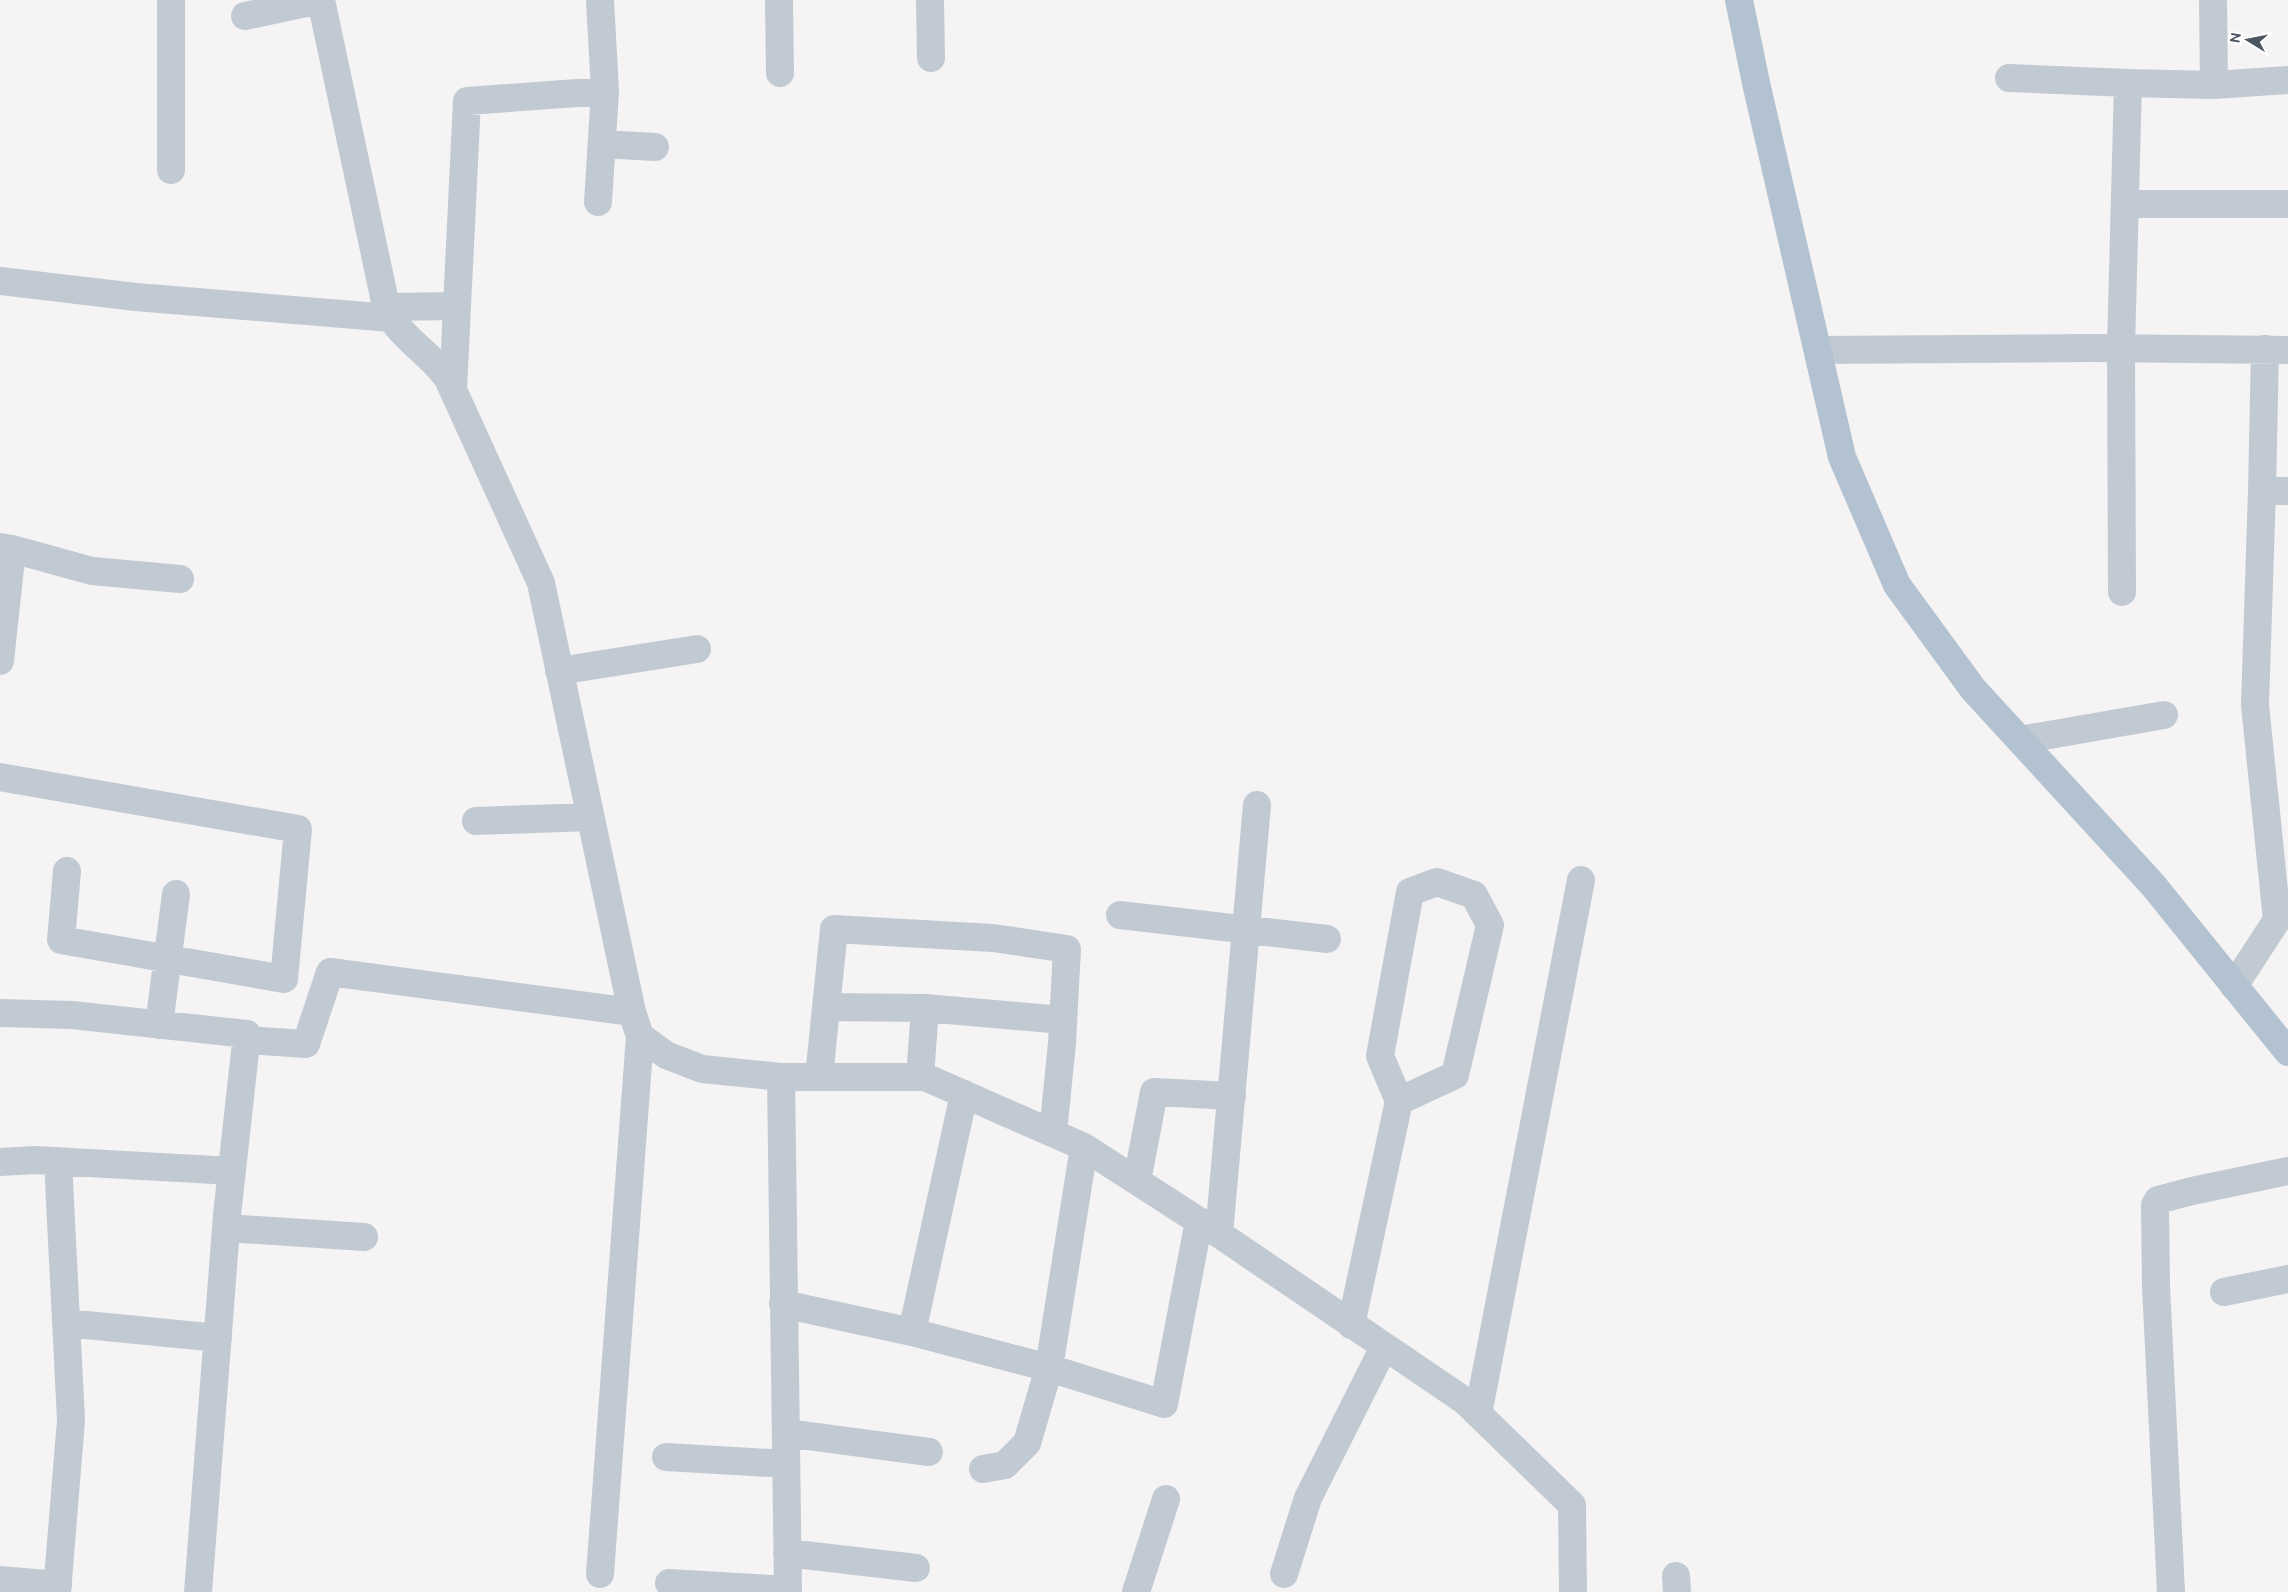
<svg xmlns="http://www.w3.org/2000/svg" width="2288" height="1592" font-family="Ubuntu,sans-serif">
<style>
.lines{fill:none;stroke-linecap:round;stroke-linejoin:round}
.minor{stroke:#c1cad2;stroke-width:28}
.major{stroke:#b3c2d1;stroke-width:28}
</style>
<rect width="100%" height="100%" fill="#f5f3f3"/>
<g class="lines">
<path class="minor" d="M321,0l59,278c3,12 5,31 12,41 15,23 41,37 56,60l93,204 91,429
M779,0l1,73
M930,0l1,58
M245,16l75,-16
M2009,78l119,5
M2214,85l74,-5
M602,144l53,3
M171,170v-170
M598,202l7,-111 -5,-91
M2125,204h163
M0,281l136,16 255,21
M388,307l69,-1
M1819,350l271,-2 198,2
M453,389l14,-288 138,-10
M2262,490l3,-141
M0,547l12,2 80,22 88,8
M2122,592l-1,-244 7,-265 86,2 -1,-85
M0,661l12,-112
M559,671l138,-22
M2020,740l144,-25
M0,777l298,52 -14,150 -223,-39 6,-69
M476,821l114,-4
M1120,915l207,24
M2234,986l43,-66 -22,-215 7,-215 26,1
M826,1007l99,1 138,12
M0,1013l72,2 175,19 -20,181 -29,377
M159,1025l17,-131
M246,1040l60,4 24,-72 302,40 8,24 26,19 36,14 79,8h144l159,70 135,87 246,167 107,104 1,87
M781,1077l7,515
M819,1077l15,-148 159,9 74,11 -5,94 -9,90
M920,1077l5,-69
M964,1094l-52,238 137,36 115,36 35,-183
M0,1162l35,-2 197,11
M1137,1181l17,-89 78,4
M226,1228l138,9
M1219,1234l38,-429
M2224,1292l64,-13
M783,1304l129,28
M66,1323l152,15
M1351,1325l48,-224 -19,-45 30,-164 27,-10 37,13 16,30 -35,150 -56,26
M1478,1414l103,-534
M786,1433l143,19
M666,1457l120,7
M983,1469l22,-4 22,-22 22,-75 35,-221
M787,1553l129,15
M600,1574l40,-538
M1284,1574l24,-76 76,-151
M1676,1576l1,16
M0,1580l58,5
M669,1583l119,7
M57,1592l14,-172 -13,-259
M1136,1592l30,-93
M2171,1592l-15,-306 -1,-81 3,-5 34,-9 96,-20"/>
<path class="major" d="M1739,0l17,83 86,374 55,128 76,104 180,196 135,167"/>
</g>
<g transform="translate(2248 40) rotate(280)" stroke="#ffffff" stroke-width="4" paint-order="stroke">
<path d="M0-4L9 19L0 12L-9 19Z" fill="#4a5661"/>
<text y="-8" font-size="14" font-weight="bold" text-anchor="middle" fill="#4a5661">N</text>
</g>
</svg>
